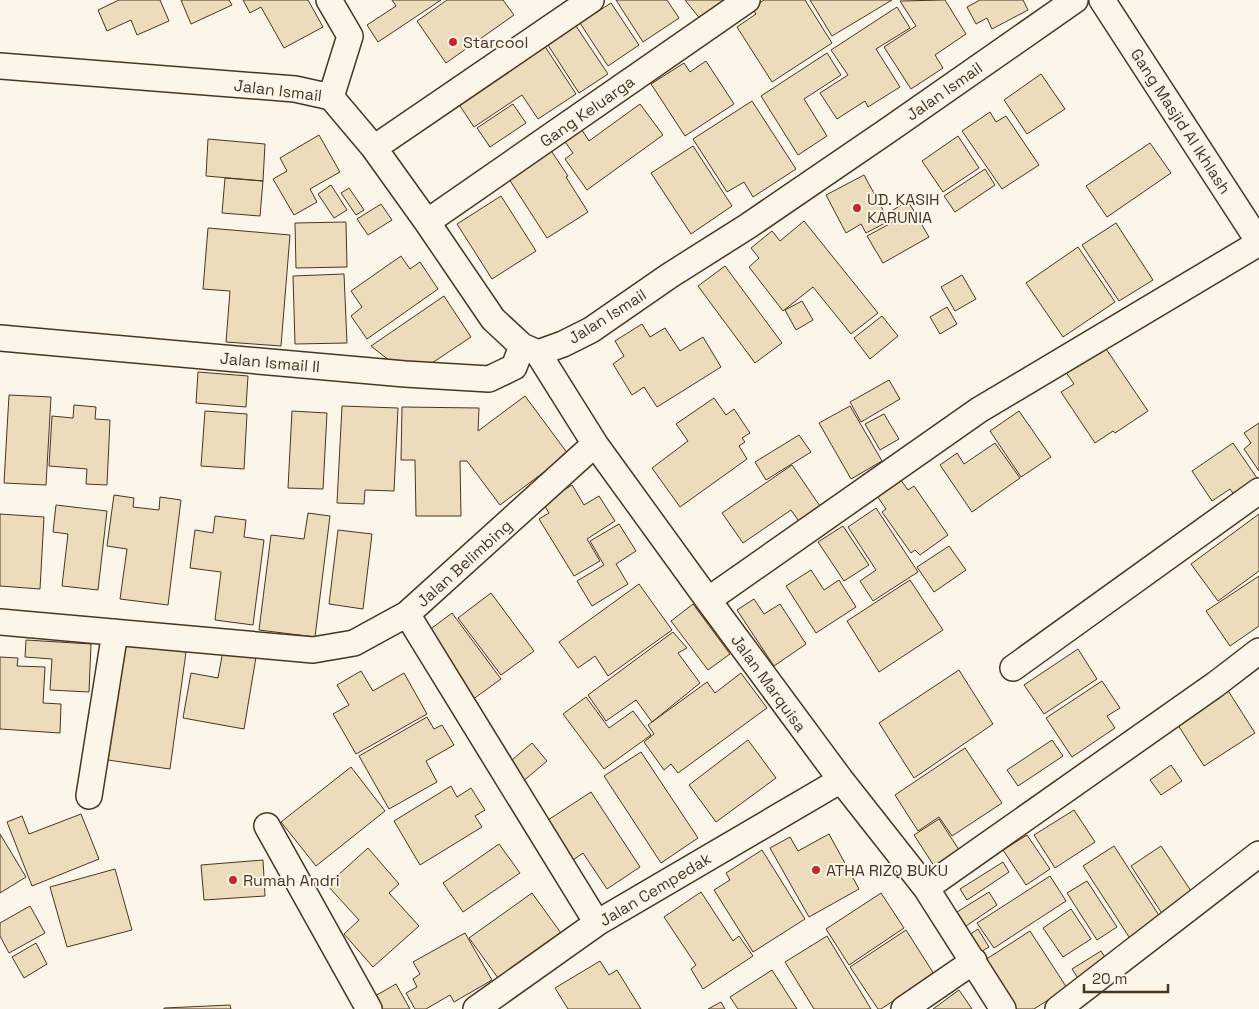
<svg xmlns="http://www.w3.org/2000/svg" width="1259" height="1009" font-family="'Space Grotesk',sans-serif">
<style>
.building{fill:#ecdcbc;stroke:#4a3520}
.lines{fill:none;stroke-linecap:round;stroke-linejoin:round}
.street-casing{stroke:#4a3520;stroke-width:28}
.street{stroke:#fbf6e9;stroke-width:25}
.poi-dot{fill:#c62828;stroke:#fbf6e9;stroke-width:2}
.labels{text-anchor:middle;stroke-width:4;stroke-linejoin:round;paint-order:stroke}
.poi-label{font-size:16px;fill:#4a3520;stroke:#fbf6e9;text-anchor:start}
.street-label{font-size:16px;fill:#4a3520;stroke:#fbf6e9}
</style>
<rect width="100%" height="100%" fill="#fbf6e9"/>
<path class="building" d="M119,0h41l9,21 -32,14 -6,-15 -24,11 -9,-21z
M181,0h48l3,5 -41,19z
M243,0h65l15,27 -39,21 -23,-41 -11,6z
M392,0h49l-63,42 -11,-17 29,-19z
M447,0h56l11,15 -68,48 -29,-42z
M616,0h51l12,18 -36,24z
M685,0h43l-27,20z
M764,0h41l27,43 -60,39 -35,-55 19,-13 -4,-6z
M810,0h82l-60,36z
M945,0l21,34 -31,21 8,13 -32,21 -27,-42 32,-21 -16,-25z
M980,0h43l5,10 -36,19 -5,-11 -11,6 -9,-17z
M611,3l28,42 -31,21 -28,-43z
M897,7l13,21 -34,21 24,38 -32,20 -3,-6 -28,18 -17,-26 28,-18 -17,-25z
M574,23l34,51 -29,19 -33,-51z
M544,45l32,49 -38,25 -16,-24 -48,32 -16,-24z
M827,53l14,22 -37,24 23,37 -29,19 -37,-59z
M706,61l28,43 -49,32 -34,-52 33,-21 6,9z
M1041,74l24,35 -38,25 -23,-34z
M752,101l44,68 -43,28 -9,-15 -17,10 -34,-53z
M513,104l13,19 -36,24 -13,-19z
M640,104l23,31 -76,55 -22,-31 8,-6 -10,-14 17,-12 9,14z
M990,112l6,10 10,-6 33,49 -37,24 -40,-58z
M319,135l21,37 -30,17 7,13 -23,13 -21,-36 14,-8 -7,-13z
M958,136l21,32 -36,24 -21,-31z
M208,139l57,5 -2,37 -57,-5z
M1150,143l21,30 -64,44 -21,-31z
M693,146l39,60 -41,28 -40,-61z
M550,149l18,27 -2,1 22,35 -41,26 -40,-62z
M985,169l10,16 -40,27 -11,-16z
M864,175l25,46 -23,12 -5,-9 -15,9 -20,-38z
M225,178l38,3 -3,35 -38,-3z
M331,185l16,25 -13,8 -16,-24z
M349,188l15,22 -8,5 -15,-22z
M501,196l35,55 -44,28 -35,-55z
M908,201l21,36 -46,26 -16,-27 26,-14 -5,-9z
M381,204l11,16 -24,15 -11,-16z
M804,221l74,92 -27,21 -38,-47 -30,24 -34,-44 10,-9 -8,-10 21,-17 8,10z
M346,222l1,45 -51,1 -1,-45z
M1116,223l37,57 -34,21 -37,-56z
M208,228l82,7 -9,111 -55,-4 4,-51 -27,-2z
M1078,247l37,55 -52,35 -37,-54z
M401,256l9,13 10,-7 18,27 -71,50 -16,-23 11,-9 -11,-16z
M725,266l57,77 -27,20 -57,-77z
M344,274l3,69 -52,1 -2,-68z
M962,275l14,24 -21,12 -14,-24z
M444,296l27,41 -42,28h-34l-24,-19z
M802,301l11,19 -17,10 -11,-20z
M947,307l10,17 -17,10 -10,-17z
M882,316l16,20 -28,23 -16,-21z
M642,324l8,13 15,-9 15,23 23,-14 18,30 -64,40 -13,-20 -12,8 -19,-31 11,-8 -9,-15z
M1102,343l46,68 -33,22 -2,-2 -18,12 -34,-51 13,-8 -11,-16z
M198,372l50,4 -2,31 -50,-4z
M889,380l11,19 -39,23 -11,-20z
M9,395l42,2 -5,88 -42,-2z
M525,396l43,58 -68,51 -33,-44h-7l1,55h-45l-1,-56h-14l1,-53 77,1 -1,23z
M714,398l12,17 8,-6 16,24 -8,5 3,4 -6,4 8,13 -67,48 -28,-39 36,-27 -12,-17z
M74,405l22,2 -1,12 15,1 -3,65 -21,-1 1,-15 -38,-3 3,-50 21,2z
M342,406l56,2 -4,83 -29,-1 -1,14 -27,-1z
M850,406l32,55 -31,18 -32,-56z
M205,411l42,3 -3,55 -43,-3z
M292,411l35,2 -4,76 -35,-1z
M1019,411l32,46 -30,20 -31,-46z
M884,414l15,25 -19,11 -15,-26z
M1259,423v48l-15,-22 7,-6 -7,-10z
M799,435l12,17 -45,28 -11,-18z
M995,443l25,35 -48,34 -32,-47 17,-12 7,11z
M1233,443l26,38 -20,21 -9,-13 -18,12 -20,-30z
M792,465l34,50 -21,15 -14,-20 -48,33 -21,-30z
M900,479l8,11 6,-4 34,49 -28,20 -5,-5 -4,3 -29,-41 4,-3 -9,-13z
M572,485l12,20 15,-9 16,25 -28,18 13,22 -26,15 -35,-57 10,-6 -6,-10z
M114,495l20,3 -1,9 26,3 1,-13 21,3 -13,105 -48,-6 7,-50 -20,-3z
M56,505l51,6 -9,79 -36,-4 6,-52 -15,-2z
M876,508l42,64 -45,29 -13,-20 16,-11 -28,-43z
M308,513l22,3 -15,121 -56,-7 12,-95 33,4z
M0,514l44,3 -4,72 -40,-3z
M1259,514v57l-41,30 -27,-37z
M215,516l31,4 -2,17 20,3 -11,85 -38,-5 6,-48 -31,-4 5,-38 18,3z
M619,524l17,27 -20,13 12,20 -36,22 -15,-25 27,-16 -14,-24z
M843,526l26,39 -25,16 -26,-39z
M338,530l34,4 -9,75 -34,-5z
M949,546l17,24 -32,22 -17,-25z
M811,570l13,20 15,-10 17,27 -40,26 -30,-47z
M1259,576v50l-29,20 -24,-35z
M910,580l33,50 -64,42 -32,-51z
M639,584l33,46 -64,46 -13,-20 -17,12 -19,-26z
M491,593l43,58 -33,24 -43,-57z
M754,599l10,15 16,-10 26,40 -32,22 -37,-56z
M693,604l37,50 -22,16 -37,-49z
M452,613l49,66 -29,21 -48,-66z
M673,632l14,16 -9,5 22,30 -48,39 -16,-22 -30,21 -18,-26z
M26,640l65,4 -2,48 -39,-2 2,-31 -27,-2z
M125,642l61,10 -16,117 -62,-9z
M224,645l33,6 -13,78 -61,-11 8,-45 27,5z
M1078,649l19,30 -53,35 -20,-29z
M0,657l18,1 -1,8 28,1 -2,36 18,1 -1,29 -60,-4z
M959,670l34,54 -79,54 -35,-55z
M361,671l12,20 31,-18 23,41 -71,40 -23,-40 16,-9 -12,-20z
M741,673l26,35 -89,65 -7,-9 -7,6 -20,-28 10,-8 -6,-9 59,-43 8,11z
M1102,681l18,27 -13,8 8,12 -43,29 -26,-39z
M1227,689l28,44 -51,33 -28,-44z
M586,697l23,31 24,-17 18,24 -47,34 -41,-55z
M427,717l7,12 8,-4 12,20 -28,16 11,21 -48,27 -30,-53z
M748,740l28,38 -60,44 -27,-37z
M1052,740l11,16 -45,30 -11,-16z
M532,743l15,18 -26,22 -15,-18z
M965,748l37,55 -50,33 -13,-19 -21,14 -23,-36z
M641,752l57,86 -37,25 -57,-87z
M1171,765l11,16 -21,14 -11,-15z
M351,767l34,44 -69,55 -35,-44z
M451,786l6,11 14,-9 14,22 -10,6 7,11 -62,38 -26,-44z
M591,792l49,75 -33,22 -24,-36 -10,7 -25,-40z
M1074,810l21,32 -40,26 -21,-33z
M81,814l18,45 -67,27 -25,-64 15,-6 7,18z
M939,819l24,37 -25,16 -24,-37z
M0,834l26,43 -26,16z
M829,834l30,55 -50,28 -39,-69 20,-11 8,14z
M1027,835l23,34 -24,16 -23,-35z
M499,844l21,29 -57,39 -20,-29z
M1114,846l48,74 -31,20 -48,-74z
M1161,846l32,48 -30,21 -32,-49z
M368,848l31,36 -10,9 30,33 -46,41 -29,-33 15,-14 -32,-35z
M762,850l43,69 -52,33 -39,-62 16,-10 -4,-7z
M263,860l2,36 -61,4 -3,-35z
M1003,862l6,10 -42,28 -7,-11z
M115,869l17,61 -65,17 -17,-60z
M1050,876l16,25 -72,47 -17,-25z
M1087,881l30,46 -20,13 -30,-47z
M701,892l32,49 6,-5 14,20 -50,33 -12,-20 5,-4 -32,-48z
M989,892l8,13 -31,21 -9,-14z
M532,893l29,40 -63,45 -29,-40z
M881,893l23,35 -55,37 -23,-36z
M30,906l15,27 -36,20 -9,-17v-13z
M1071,909l20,30 -28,18 -20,-29z
M978,929l11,18 -15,9 -11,-17z
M906,930l28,44 -53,35h-3l-28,-42z
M1030,931l37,57 -33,21h-18l-31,-49z
M465,933l27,47 -38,22 -4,-7 -24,14h-11l-9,-16 11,-6 -4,-8 7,-5 -7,-12z
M827,936l44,73h-57l-29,-47z
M36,943l11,21 -23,14 -12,-21z
M1101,951l11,17 -29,18 -11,-17z
M600,961l9,14 8,-5 24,39h-73l-13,-21z
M772,970l25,39h-59l-8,-12z
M396,984l14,25h-34l-6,-10z
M959,990l13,19h-39z
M721,1002l4,7h-17z
M230,1005l1,4h-67v-1z"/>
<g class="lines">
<g class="street-casing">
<path id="street" d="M329,0l21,36 -19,61
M1102,0l157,242
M0,66l295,23 36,8 43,51 53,74 66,97 29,27 16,7 25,-9 28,-14 78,-54 79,-50 142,-97 185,-129
M374,148l217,-148
M427,222l320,-222
M0,338l405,36 84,5 25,-12 8,-21
M538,353l57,91 113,156 133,180 85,108 77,121
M708,600l271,-190 280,-167
M407,614l190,309
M0,622l313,28 41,-7 53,-29 188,-170
M1013,668l246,-177
M89,796l26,-164
M267,826l102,183
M926,888l290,-204 43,-33
M476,1009l121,-86 244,-143
M904,1009l70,-48
M1058,1009l201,-155"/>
</g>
<use href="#street" class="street"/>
</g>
<g class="poi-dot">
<circle cx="453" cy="42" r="5"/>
<circle cx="857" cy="208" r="5"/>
<circle cx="816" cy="870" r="5"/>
<circle cx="233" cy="880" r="5"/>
</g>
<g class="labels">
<g class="poi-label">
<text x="463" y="48">Starcool</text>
<text x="867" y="205">UD. KASIH<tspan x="867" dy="18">KARUNIA</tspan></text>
<text x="826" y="876">ATHA RIZQ BUKU</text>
<text x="243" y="886">Rumah Andri</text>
</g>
<g class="street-label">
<text transform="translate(278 90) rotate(7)" y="6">Jalan Ismail</text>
<text transform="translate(944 91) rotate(-35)" y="6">Jalan Ismail</text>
<text transform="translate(587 111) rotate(-35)" y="6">Gang Keluarga</text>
<text transform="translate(1181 121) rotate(57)" y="6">Gang Masjid Al Ikhlash</text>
<text transform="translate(607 316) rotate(-32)" y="6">Jalan Ismail</text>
<text transform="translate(270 362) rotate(5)" y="6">Jalan Ismail II</text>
<text transform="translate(464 563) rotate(-42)" y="6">Jalan Belimbing</text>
<text transform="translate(769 683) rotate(54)" y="6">Jalan Marquisa</text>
<text transform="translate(655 889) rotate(-31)" y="6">Jalan Cempedak</text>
</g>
</g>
<path d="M1084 984v8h84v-8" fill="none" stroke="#4a3520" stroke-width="2.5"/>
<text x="1092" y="984" font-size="15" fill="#4a3520" stroke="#fbf6e9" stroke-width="4" paint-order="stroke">20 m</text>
</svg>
